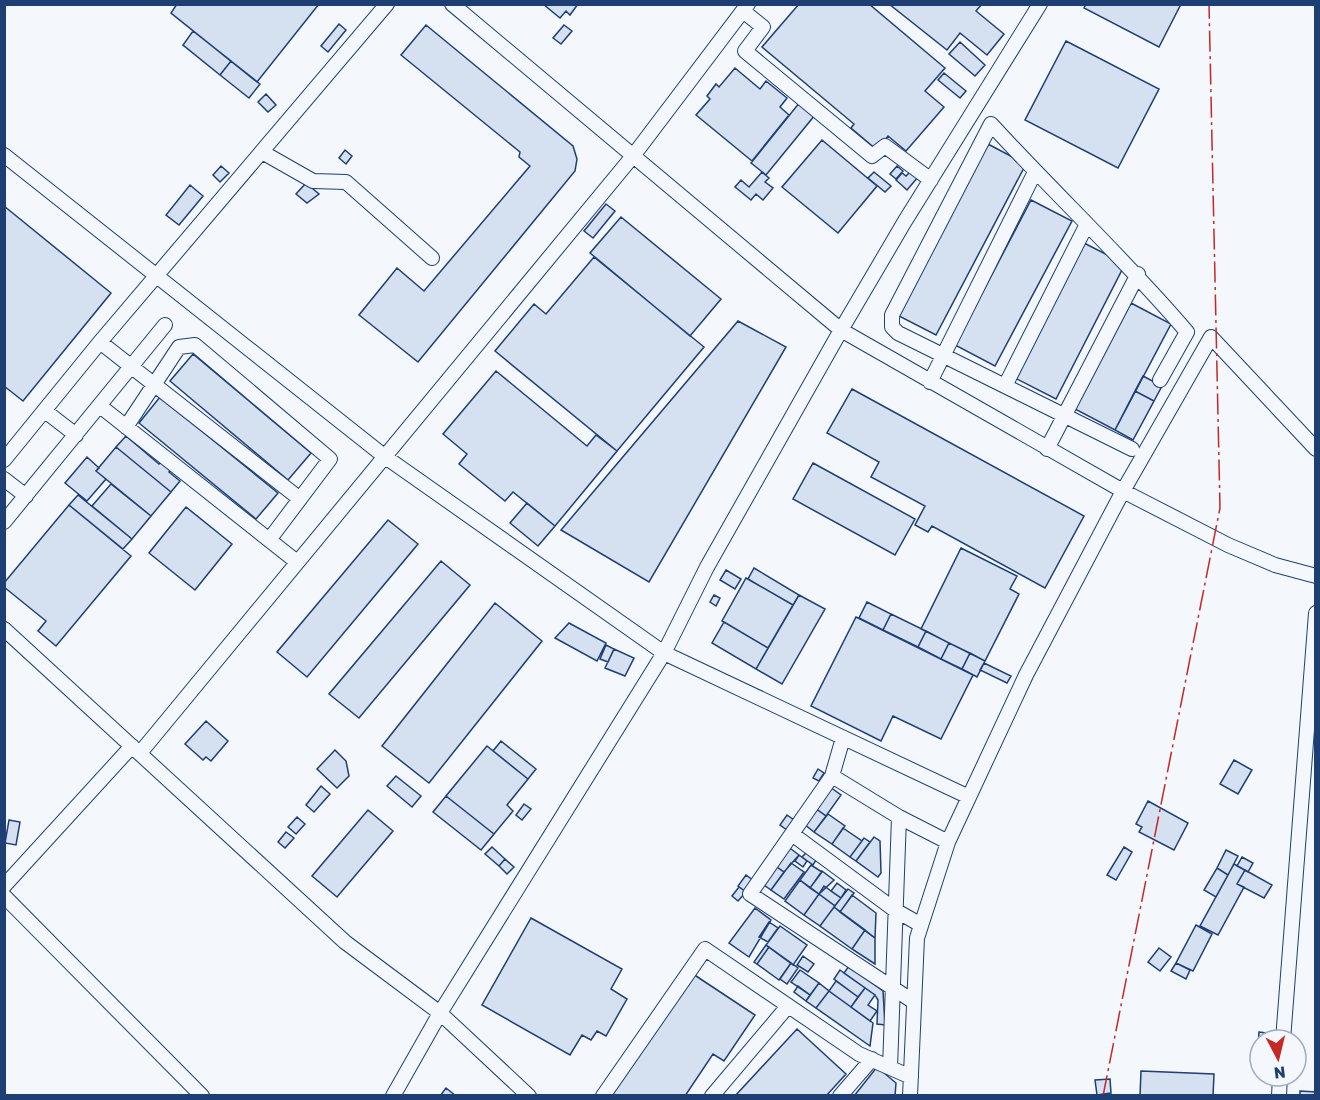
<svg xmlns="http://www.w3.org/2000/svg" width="1320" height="1100" font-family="Rubik,sans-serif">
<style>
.building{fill:#d5e0f0;stroke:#1d3f73;stroke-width:1.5}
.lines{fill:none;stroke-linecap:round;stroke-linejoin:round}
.minor-casing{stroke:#1d3f73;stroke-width:16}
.minor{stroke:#f4f7fb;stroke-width:14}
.power{stroke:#c62828;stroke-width:1.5;stroke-dasharray:21 4.5 3 4.5;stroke-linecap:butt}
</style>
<rect width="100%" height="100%" fill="#f4f7fb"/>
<path class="building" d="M177,4h142l-62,78 -86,-69z
M543,4h35l-8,11 -4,-4 -6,7z
M799,4h70l76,64 -20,23 19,16 -38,44 -18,-15 -11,14 -26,-22 3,-4 -92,-77z
M889,4h93l-6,7 28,23 -17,21 -27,-22 -13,17z
M1086,4h91l3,2 -21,41 -75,-39z
M339,24l7,6 -18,22 -7,-6z
M426,25l147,121 4,13 -2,12 -157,191 -59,-47 38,-47 27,23 106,-125 -11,-9 1,-5 -119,-97z
M564,25l8,6 -11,13 -8,-6z
M193,31l38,30 -11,14 -37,-30z
M1066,41l93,48 -41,79 -93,-48z
M960,42l25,23 -10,11 -26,-22z
M231,61l29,23 -11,14 -29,-23z
M735,68l25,21 6,-8 21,17 -7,9 9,8 -37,46 -56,-46 14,-16 -3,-3 9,-12 3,3z
M944,73l22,18 -6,7 -22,-18z
M266,94l10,11 -8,7 -10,-10z
M800,102l15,13 -49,60 -15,-12z
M822,140l55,46 -39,47 -56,-46z
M986,143l40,21 -90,171 -39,-20z
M345,150l7,6 -6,8 -7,-6z
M221,166l8,7 -9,9 -7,-7z
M897,166l6,5 -7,8 -6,-5z
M911,171l7,6 -11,13 -11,-10 6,-7 4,3z
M762,172l7,6 -4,4 8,6 -10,12 -7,-6 -5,6 -16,-13 6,-7 8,7z
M874,172l17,14 -6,6 -17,-14z
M306,183l13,11 -12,9 -11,-9z
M190,185l13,11 -24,29 -13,-10z
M1031,200l41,21 -77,145 -40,-21z
M606,204l9,7 -22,27 -9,-7z
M4,206l107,87 -88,108 -19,-15z
M621,217l100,82 -31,37 -100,-83z
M1084,243l41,21 -69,135 -41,-21z
M594,257l110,90 -87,104 -122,-100 39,-47 12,10z
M1131,303l40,21 -56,106 -40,-21z
M738,321l48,26 -137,235 -88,-52z
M193,354l118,99 -23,27 -118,-99z
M496,371l91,75 9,-11 21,16 -62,75 -42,-34 -8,9 -46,-37 8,-10 -24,-20z
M1143,376l19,10 -8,15 -19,-10z
M852,389l232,127 -39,72 -113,-62 -4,6 -13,-7 10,-19 -54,-29 8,-15 -52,-29z
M1135,391l19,10 -21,39 -18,-10z
M160,397l118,96 -22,26 -117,-96z
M126,436l33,28 5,-5 10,8 -5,5 11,9 -9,11 -55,-45z
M116,447l55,45 -20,24 -55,-45z
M87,457l12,11 -3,3 10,8 -19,22 -22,-18z
M813,463l102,56 -20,36 -102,-56z
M111,484l40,32 -19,23 -40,-33z
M78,495l54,44 -9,10 -54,-44z
M527,503l28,23 -17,20 -28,-23z
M69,505l62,51 -75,90 -18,-15 8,-10 -42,-34v-4z
M186,507l46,37 -37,46 -46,-37z
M388,520l30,24 -111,133 -30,-25z
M961,548l56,28 -7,13 9,5 -34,67 -64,-32z
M441,561l29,24 -111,133 -30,-24z
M754,568l45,27 -6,10 -45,-26z
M726,570l15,9 -6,10 -15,-9z
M746,578l47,27 -25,43 -46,-27z
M714,595l6,3 -4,8 -6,-4z
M799,595l26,14 -43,75 -26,-15z
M867,602l24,12 -8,16 -24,-12z
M495,603l47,38 -113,142 -47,-37z
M891,614l35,17 -8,16 -35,-17z
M856,617l117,58 -32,64 -48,-23 -12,25 -70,-35z
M724,622l44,26 -12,21 -44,-26z
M569,623l37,20 -9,18 -42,-23z
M926,631l23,12 -8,16 -23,-12z
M949,643l21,10 -8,16 -21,-10z
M606,645l8,4 -6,13 -8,-3z
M614,649l20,9 -9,18 -20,-8z
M970,653l15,8 -8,16 -15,-8z
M984,663l27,13 -4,7 -27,-13z
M206,721l22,20 -17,20 -5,-4 -3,3 -18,-16z
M501,741l35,28 -8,10 -35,-28z
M487,746l41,33 -21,26 6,6 -19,23 -48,-38z
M335,750l11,11 3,15 -12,12 -20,-19z
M1234,760l18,10 -14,24 -18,-10z
M818,769l6,4 -5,8 -6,-3z
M396,776l25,20 -9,11 -25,-21z
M321,786l9,8 -16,18 -8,-7z
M830,787l11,8 -15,21 -11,-8z
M446,796l48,38 -13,16 -48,-38z
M1148,801l40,22 -14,27 -35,-18 3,-5 -6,-3z
M524,804l7,5 -9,11 -6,-5z
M815,808l11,8 -12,16 -10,-8z
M368,810l25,21 -56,66 -25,-21z
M828,814l17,12 -13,18 -18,-12z
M787,815l7,5 -7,10 -7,-5z
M297,817l8,7 -9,10 -8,-7z
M9,820l11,2 -4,23 -11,-2z
M843,828l19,13 -12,16 -18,-13z
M286,832l8,6 -9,10 -7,-6z
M874,837l6,4 1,32 -3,4 -22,-16z
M864,838l6,4 -14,19 -6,-4z
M787,846l12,9 -15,17 -10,-7z
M492,847l13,12 -6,7 -14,-12z
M1124,847l8,5 -16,28 -9,-5z
M1226,850l12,6 -10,19 -11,-7z
M806,853l10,7 -3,5 -11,-8z
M799,855l8,6 -4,6 -8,-6z
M1242,857l11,6 -5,9 -11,-6z
M505,859l9,8 -7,7 -8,-8z
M791,863l13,9 -20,27 -13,-9z
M1234,864l11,6 -8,14 7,3 -26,48 -18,-9z
M774,865l10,7 -13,18 -10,-7z
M811,865l11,7 -12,16 -10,-8z
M1217,868l11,7 -12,22 -12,-7z
M1245,870l27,15 -8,13 -27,-14z
M822,871l12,9 -15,14 -9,-6z
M746,875l8,6 -8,11 -8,-6z
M800,880l19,14 -15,21 -19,-14z
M837,883l9,7 -5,8 -10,-7z
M824,886l17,12 -6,8 -16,-12z
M739,887l7,5 -8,9 -6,-5z
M848,889l6,4 -14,19 -6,-5z
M819,894l16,12 -15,20 -16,-11z
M852,895l24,18 -1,25 -35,-26z
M834,907l31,23 -13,19 -32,-23z
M755,908l16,12 -22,37 -20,-14z
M531,918l91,51 -11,20 16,10 -21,37 -9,-5 -6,9 -9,-5 -12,20 -88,-50z
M769,922l9,6 -10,14 -9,-5z
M1196,925l16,9 -19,37 -17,-8z
M780,926l27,19 -14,20 -27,-20z
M865,930l10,8v26l-23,-15z
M766,945l3,2 -12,17 -3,-2z
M769,947l22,16 -12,17 -22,-16z
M1159,948l12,9 -11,14 -12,-9z
M803,956l11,8 -6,8 -11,-7z
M791,963l7,5 -11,16 -7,-5z
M1176,963l14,7 -4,9 -15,-8z
M849,966l34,25 2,34 -8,-1 1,-24 -3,-5 -31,-22z
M800,970l19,13 -9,12 -19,-13z
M840,970l25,18 -7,9 -24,-18z
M690,972l65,43 -31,46 -11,-7 -28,42h-78z
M836,981l22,16 -7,10 -22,-16z
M819,983l10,8 -13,17 -10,-7z
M798,986l12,9 -4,6 -12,-9z
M865,988l10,7 -7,10 9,6 -7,10 -19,-14z
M829,991l44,32 -3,23 -54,-38z
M797,1029l49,45 -20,22h-91z
M1259,1032l15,2v6h-14v9h-2z
M877,1067l19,16 -1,13h-41z
M1141,1071l73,3 -1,22h-73z
M1110,1079l1,14 -14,2 -2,-15z
M446,1088l10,8h-16z
M1300,1091l16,1v4h-16z"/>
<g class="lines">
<g class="minor-casing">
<path id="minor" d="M452,4l389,326 282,161 105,54 47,20 41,11
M743,11l20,16 -18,24 127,105 13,-10 46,34
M262,152l51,29 33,1 86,76
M4,155l380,301 280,197 305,144
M100,342l200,157
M930,382l105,-210
M1005,386l82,-162
M100,406l197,156
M45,411l31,24
M126,427l53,-80 16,-2 135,114 -61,81
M1047,449l91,-175
M1132,449l-234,-116 -6,-6v-12l99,-191c64,70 134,135 196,208l-27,48
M4,460l96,-118 287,-338
M4,479l22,17
M4,522l161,-197
M4,629l341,313 95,71 89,83
M843,738l-11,38 67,41 -9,251
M140,753l493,-597 115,-152
M832,776l-82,118 164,108
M899,817l49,25
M792,834l103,76 26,15
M4,886l128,-140
M4,896l198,200
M1283,1040l33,-427
M393,1096l47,-83 224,-360 43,-86 134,-237 64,-109 135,-217
M603,1096l102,-147 154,105 52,23
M712,1096l76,-90
M840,1096l32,-37
M910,1096l7,-158 31,-96 78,-167 97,-184 88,-154 105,112
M1279,1096l1,-20"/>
</g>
<use href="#minor" class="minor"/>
<path class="power" d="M1103,1096l117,-588 -11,-504"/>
</g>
<rect width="1320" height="1100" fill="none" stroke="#1d3f73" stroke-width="12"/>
<g transform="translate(1278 1058) rotate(173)"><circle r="28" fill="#f4f7fb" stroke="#9eadc5" stroke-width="1.5"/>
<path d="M0-4.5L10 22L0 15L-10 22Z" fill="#c62828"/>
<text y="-9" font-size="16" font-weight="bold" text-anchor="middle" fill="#1d3f73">N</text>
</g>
</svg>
